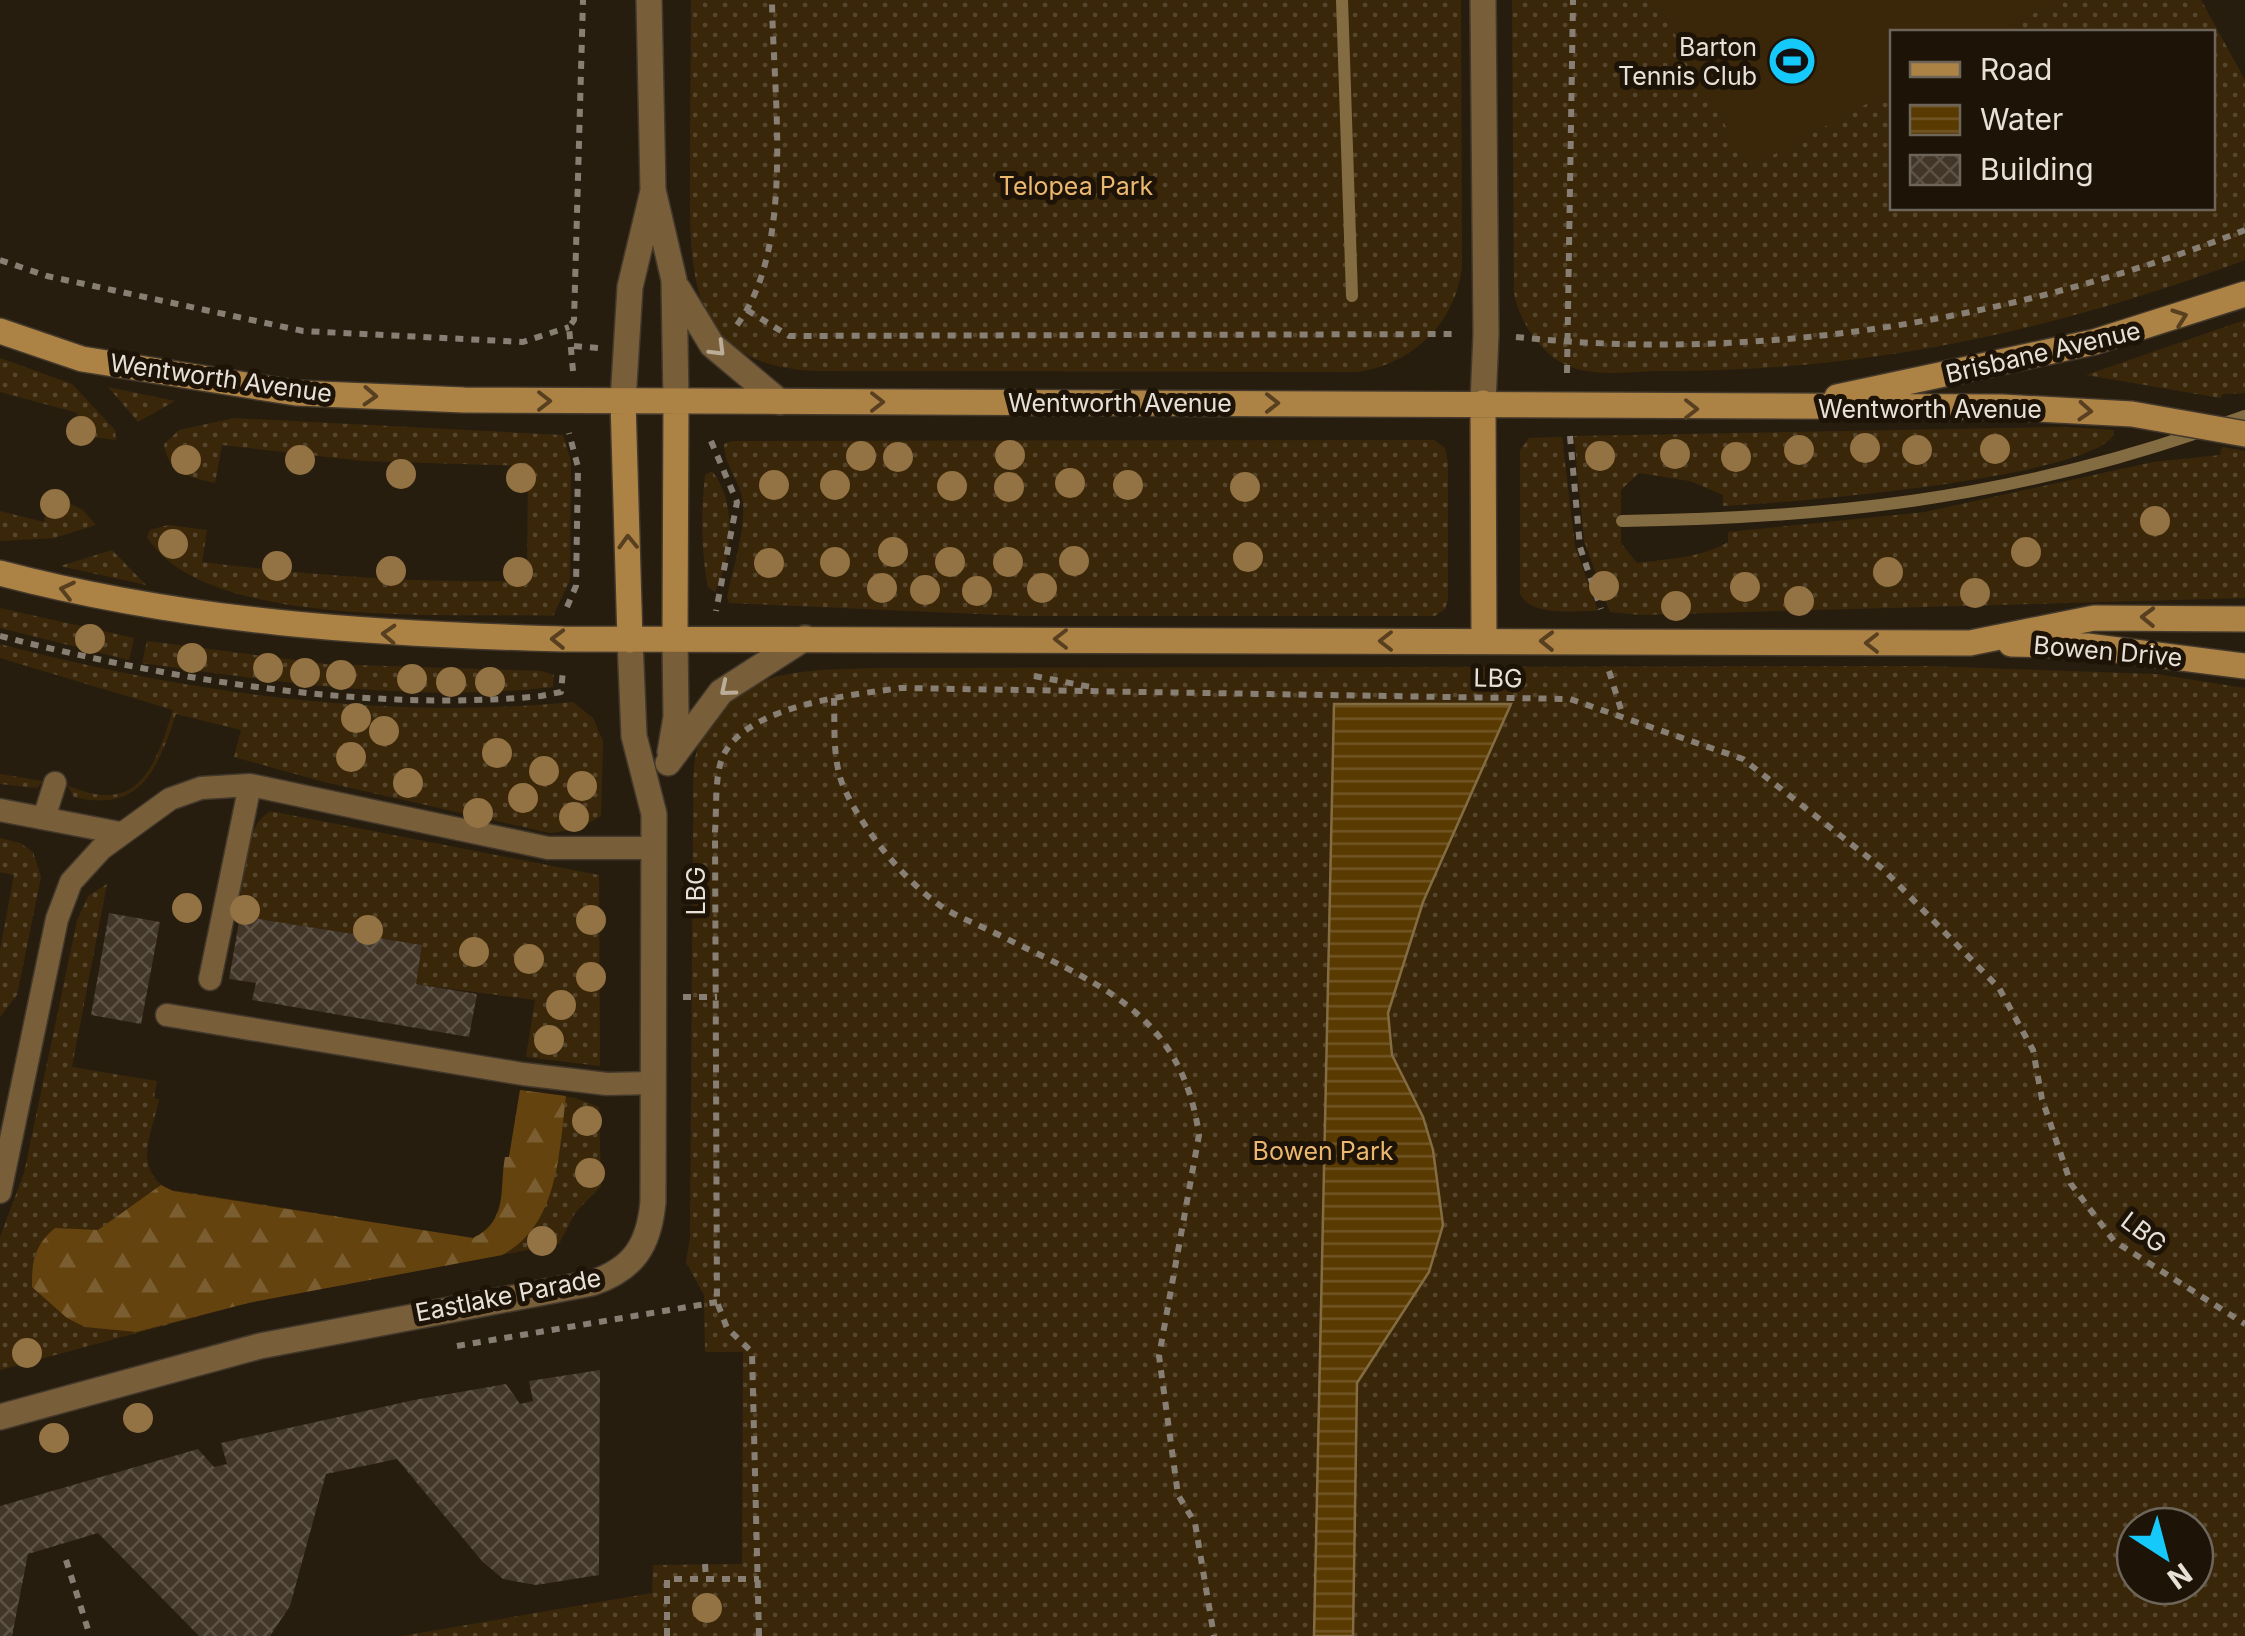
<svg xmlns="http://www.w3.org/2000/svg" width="2245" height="1636" font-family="Inter,sans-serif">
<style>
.grass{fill:url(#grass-dots);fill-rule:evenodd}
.forest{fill:url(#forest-firs)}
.pitch{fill:#3a270a}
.water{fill:url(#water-rules);stroke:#846c42;stroke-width:2.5}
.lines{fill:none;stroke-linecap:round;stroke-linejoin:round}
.stream{stroke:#846c42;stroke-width:12}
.building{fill:url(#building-cross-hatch)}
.service-casing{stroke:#42382b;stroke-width:25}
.minor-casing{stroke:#42382b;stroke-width:28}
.tertiary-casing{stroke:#42382b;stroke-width:28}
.secondary-casing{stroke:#42382b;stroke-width:28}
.path{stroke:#887f74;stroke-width:6;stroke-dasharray:8 8;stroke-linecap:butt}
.service{stroke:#795e3a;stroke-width:22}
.minor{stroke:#795e3a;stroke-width:25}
.tertiary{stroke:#795e3a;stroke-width:25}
.secondary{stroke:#ad8245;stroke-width:25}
.tree{fill:#937244}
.oneway{stroke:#573f1f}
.oneway2{stroke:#bcad99}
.labels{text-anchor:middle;stroke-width:10;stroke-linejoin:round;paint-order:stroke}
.poi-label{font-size:25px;fill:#e8e1d8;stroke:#1d1306;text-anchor:end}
.park-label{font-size:25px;fill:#ecb870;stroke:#1d1306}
.street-label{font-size:25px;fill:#e8e1d8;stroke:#1d1306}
</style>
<defs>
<pattern id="grass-dots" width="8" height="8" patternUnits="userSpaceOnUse" patternTransform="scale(2.5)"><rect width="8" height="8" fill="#3a270a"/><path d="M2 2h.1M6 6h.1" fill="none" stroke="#56462d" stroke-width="1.8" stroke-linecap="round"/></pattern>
<pattern id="forest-firs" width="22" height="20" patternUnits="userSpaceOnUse" patternTransform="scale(2.5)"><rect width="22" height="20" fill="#64430f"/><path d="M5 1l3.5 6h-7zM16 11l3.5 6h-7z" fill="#7a5e31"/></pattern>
<pattern id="water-rules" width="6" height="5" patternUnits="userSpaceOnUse" patternTransform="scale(2.5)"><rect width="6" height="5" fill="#593a01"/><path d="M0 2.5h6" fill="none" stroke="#715625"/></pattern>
<pattern id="building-cross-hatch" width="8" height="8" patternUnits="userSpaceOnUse" patternTransform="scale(2.5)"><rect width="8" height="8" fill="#413628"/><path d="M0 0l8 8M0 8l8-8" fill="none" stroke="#5c5346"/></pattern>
</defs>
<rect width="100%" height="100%" fill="#271d0f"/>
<path class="grass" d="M691,0h770l1,266c-6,57 -49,98 -105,106l-542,-1c-130,-6 -125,-99 -125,-201 0,-57 1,-113 1,-170z
M1512,0h689l44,80v180c-187,70 -380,112 -581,111 -30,0 -70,7 -98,-6 -26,-12 -47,-44 -52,-72zM1892,32h320v176h-320z
M2245,320v73l-22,1 -3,4 -134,-23z
M0,358l72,26 43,46 1,10 -41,-5 3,-22 -78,-21z
M108,387l67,14 -37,21z
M234,418l329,17 8,26 -1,119 -17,36c-101,-4 -348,15 -406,-79l3,-7 18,-5 39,5 -5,32c106,13 209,21 316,19l9,-7 1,-96 -6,-12 -159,-5 -141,-16 -7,38c-24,-5 -48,-11 -51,-39l15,-14z
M2066,427l48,3 -1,6c-32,43 -326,67 -390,70v-11l-33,-14 -51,-8 -18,17v53l16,20c31,-4 64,-5 91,-21v-10l197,-20 228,-50 67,-7 2,-8 23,4v147l-605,17 -30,-3 -26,-71 -10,-105z
M1562,437l13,109 23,65c-24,-1 -65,7 -78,-17v-144l9,-12z
M1434,440l11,8 3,15v137l-3,9 -10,7h-414l-292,-13 -2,-6c6,-29 18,-64 16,-94 -2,-22 -19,-37 -19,-59l8,-3z
M712,471c25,31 21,85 3,121l-7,-5c-7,-35 -7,-76 -3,-112z
M51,495l32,15 13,15 -42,13 -54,3v-30l44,11z
M112,550l34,35 -86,-19z
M0,608l134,30 -5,22 -129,-32z
M147,641l179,23 215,7 13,4 -1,12c-136,16 -276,-5 -411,-24z
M0,644c182,48 385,77 573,58l20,16 10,23 -2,75 -23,13 -28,4 -226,-51 -90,-25 7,-27 -65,-16c-18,53 -34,100 -102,83l-7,-12c70,31 87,-14 106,-75l-173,-52z
M1928,666l228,8 89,14v948h-1843l250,-43 1,-28 89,-1 1,-212h-38l-1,-57 -18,-33 4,-25 3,-410c1,-25 -2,-54 4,-78 22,-84 118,-79 185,-81zM2135,1526h60v60h-60z
M0,774l43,7 -6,7 -37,-4z
M270,811l329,64 1,191 -74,-9 9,-57 -119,-16 6,-39 -182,-29c2,-32 0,-85 30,-105z
M0,838l20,5 13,9 8,25 -24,118 -17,22v-67l14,-75 -14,-3z
M107,884l-35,183 85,14 -3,17 5,1c-6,34 -27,64 7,90l307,49c35,-18 26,-48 32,-81h4l11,-67 55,8 24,9 2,79 -26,27 -16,31 -311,59 -248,67v-133l24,-64 53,-252 11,-25z"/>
<path class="forest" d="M520,1090l46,6c-7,56 -7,129 -64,159l-254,48 -112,29 -51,-5 -18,-9 -35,-31c0,-26 2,-41 23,-59l43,2 63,-45 12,6 300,47c36,-17 26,-48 32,-81h4z"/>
<path class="pitch" d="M1656,0h403l-60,32h-107v58l-143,78z"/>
<path class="water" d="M1334,704h177l-88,198 -35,111 4,42 31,62 10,33 10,75 -14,47 -72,111 -4,253h-39z"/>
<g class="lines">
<path class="stream" d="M1342,0l10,296
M2219,425l26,-9
M1622,521c206,-3 382,-22 578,-89"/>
</g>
<path class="building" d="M109,913l51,9 -19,102 -50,-9z
M240,916l182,29 -6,39 61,10 -8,43 -217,-37 4,-17 -27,-4z
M600,1370l-1,205 -63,10 -33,-6 -21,-18 -85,-102 -71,15 -36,132 -20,30h-71l-101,-103 -70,21 -16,82h-12v-130l198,-57 16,18 13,-3 -6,-21 193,-43 92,-16 14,20 13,-3 -4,-20z"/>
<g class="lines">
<g class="service-casing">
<path id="service" d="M0,810l120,23
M44,818l11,-35
M210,979l40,-194
M167,1015l356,59 84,10 46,-1
M0,1192l57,-273 14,-37 30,-33 69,-50 31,-11 49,-3 298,63h106"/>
</g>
<g class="minor-casing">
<path id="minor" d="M670,752l6,-35 -1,-78
M668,763l53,-71 84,-54
M0,1417l260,-71 332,-63c42,-14 57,-38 61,-81l1,-388 -20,-78 -4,-96"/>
</g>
<g class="tertiary-casing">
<path id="tertiary" d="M649,0l4,190 21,90 2,122
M1483,0l3,334 -3,69
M678,289l34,56 68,57
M623,401l7,-114 22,-92"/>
</g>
<g class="secondary-casing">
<path id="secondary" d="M0,331l82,28 214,34 168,7 1538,7 130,7 113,20
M1837,397l257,-55 151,-48
M623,401l7,239
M1483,403l1,238
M0,573c186,49 372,61 563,66l1407,4 124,-25 151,1
M675,639l1,-237
M2011,644l76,2 158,20"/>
</g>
<path class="path" d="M0,260l47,16 256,55 220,11 46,-15
M747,310l42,26 665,-2
M737,325c59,-80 36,-227 35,-325
M1516,337c246,26 500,-17 729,-107
M574,346l24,2
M573,371l-4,-44 5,-7 9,-320
M1567,373l6,-373
M1570,436l10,111 21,62
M711,441l26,61 -21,109
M567,607l9,-21 2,-119 -9,-34
M0,636c167,43 368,77 541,60l20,-4 2,-22
M1609,671l14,45
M1034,676l62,12
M834,698c1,28 -2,63 10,90 18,40 56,87 90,113 17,14 41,22 61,32 100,50 186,77 204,202l-40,221 19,139 17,28 19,113
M683,997h34
M457,1346l260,-44
M66,1560l24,76
M705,1564l1,15
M667,1636v-57h92
M759,1636l-7,-284 -25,-24 -10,-26 -2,-471c2,-21 -1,-58 9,-77 26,-49 126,-59 177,-66l669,11 173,60 140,110 116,119 34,62 9,49 29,85 43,57 131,83"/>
<use href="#service" class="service"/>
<use href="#minor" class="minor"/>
<use href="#tertiary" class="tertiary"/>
<use href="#secondary" class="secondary"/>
</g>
<g class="tree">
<circle cx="81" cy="431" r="15"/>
<circle cx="1865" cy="448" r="15"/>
<circle cx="1995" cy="449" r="15"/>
<circle cx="1799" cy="450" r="15"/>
<circle cx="1917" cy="450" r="15"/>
<circle cx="1675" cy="454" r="15"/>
<circle cx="1010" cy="455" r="15"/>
<circle cx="861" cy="456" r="15"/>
<circle cx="1600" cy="456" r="15"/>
<circle cx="898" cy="457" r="15"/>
<circle cx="1736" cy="457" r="15"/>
<circle cx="186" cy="460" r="15"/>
<circle cx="300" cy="460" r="15"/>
<circle cx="401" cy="474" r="15"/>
<circle cx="521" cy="478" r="15"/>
<circle cx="1070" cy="483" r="15"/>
<circle cx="774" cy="485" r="15"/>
<circle cx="835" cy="485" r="15"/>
<circle cx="1128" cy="485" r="15"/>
<circle cx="952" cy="486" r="15"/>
<circle cx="1009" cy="487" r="15"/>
<circle cx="1245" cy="487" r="15"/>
<circle cx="55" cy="504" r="15"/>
<circle cx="2155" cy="521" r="15"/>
<circle cx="173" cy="544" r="15"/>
<circle cx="893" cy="552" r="15"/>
<circle cx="2026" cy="552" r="15"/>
<circle cx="1248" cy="557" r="15"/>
<circle cx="1074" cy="561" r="15"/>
<circle cx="835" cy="562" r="15"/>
<circle cx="950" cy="562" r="15"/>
<circle cx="1008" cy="562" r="15"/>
<circle cx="769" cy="563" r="15"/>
<circle cx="277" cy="566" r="15"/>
<circle cx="391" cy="571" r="15"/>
<circle cx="518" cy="572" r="15"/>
<circle cx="1888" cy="572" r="15"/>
<circle cx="1604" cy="586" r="15"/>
<circle cx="1745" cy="587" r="15"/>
<circle cx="882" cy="588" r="15"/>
<circle cx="1042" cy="588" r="15"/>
<circle cx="925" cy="590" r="15"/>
<circle cx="977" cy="591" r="15"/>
<circle cx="1975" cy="593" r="15"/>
<circle cx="1799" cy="601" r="15"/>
<circle cx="1676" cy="606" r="15"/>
<circle cx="90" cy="639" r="15"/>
<circle cx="192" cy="658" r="15"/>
<circle cx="268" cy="668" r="15"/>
<circle cx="305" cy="673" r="15"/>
<circle cx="341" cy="675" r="15"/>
<circle cx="412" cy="679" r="15"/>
<circle cx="451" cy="682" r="15"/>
<circle cx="490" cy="682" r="15"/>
<circle cx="356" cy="718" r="15"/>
<circle cx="384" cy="731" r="15"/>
<circle cx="497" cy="753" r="15"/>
<circle cx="351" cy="757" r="15"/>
<circle cx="544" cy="771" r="15"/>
<circle cx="408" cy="783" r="15"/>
<circle cx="582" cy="786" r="15"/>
<circle cx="523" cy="798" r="15"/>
<circle cx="478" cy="813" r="15"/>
<circle cx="574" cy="817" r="15"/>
<circle cx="187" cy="908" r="15"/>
<circle cx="245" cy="910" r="15"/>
<circle cx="591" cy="920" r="15"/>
<circle cx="368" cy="930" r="15"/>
<circle cx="474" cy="952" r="15"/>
<circle cx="529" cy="959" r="15"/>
<circle cx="591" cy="977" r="15"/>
<circle cx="561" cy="1005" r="15"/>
<circle cx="549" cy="1040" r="15"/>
<circle cx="587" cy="1121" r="15"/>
<circle cx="590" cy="1173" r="15"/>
<circle cx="542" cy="1241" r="15"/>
<circle cx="27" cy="1353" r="15"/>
<circle cx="138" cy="1418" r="15"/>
<circle cx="54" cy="1438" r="15"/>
<circle cx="707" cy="1608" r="15"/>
</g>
<defs><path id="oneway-chevron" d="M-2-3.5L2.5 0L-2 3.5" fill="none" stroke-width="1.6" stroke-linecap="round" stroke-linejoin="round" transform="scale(2.5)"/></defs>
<g class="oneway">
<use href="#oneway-chevron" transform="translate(2180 317) rotate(-20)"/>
<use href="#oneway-chevron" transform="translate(370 396) rotate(3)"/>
<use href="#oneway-chevron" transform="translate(544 401)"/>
<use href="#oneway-chevron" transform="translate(877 402)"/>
<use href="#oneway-chevron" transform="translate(1272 403)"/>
<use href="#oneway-chevron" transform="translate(1691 409)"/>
<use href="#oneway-chevron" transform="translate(2085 411) rotate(4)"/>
<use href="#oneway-chevron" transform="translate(628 542) rotate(-92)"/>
<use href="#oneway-chevron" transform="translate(67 590) rotate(-167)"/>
<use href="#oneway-chevron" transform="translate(2148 617) rotate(-179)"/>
<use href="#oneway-chevron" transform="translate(389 634) rotate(-177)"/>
<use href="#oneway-chevron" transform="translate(558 639) rotate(-179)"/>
<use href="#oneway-chevron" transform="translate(1061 639) rotate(-180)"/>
<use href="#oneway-chevron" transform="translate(1386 641) rotate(180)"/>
<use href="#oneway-chevron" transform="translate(1547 641) rotate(-179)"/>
<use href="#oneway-chevron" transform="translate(1872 643) rotate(-180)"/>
</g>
<g class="oneway2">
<use href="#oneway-chevron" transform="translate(718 349) rotate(45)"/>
<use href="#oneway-chevron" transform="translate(727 689) rotate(140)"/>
</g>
<defs>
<g id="stadium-disc" transform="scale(2.5)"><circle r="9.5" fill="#15cafb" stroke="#1d1306"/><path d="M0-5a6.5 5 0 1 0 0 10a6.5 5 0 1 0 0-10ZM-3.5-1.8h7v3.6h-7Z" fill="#111"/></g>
</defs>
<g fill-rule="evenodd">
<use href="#stadium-disc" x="1792" y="61"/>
</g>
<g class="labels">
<g class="poi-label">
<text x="1757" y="56">Barton<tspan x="1757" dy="29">Tennis Club</tspan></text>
</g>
<g class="park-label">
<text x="1076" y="195">Telopea Park</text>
<text x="1323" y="1160">Bowen Park</text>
</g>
<g class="street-label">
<text transform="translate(2043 352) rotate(-13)" y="9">Brisbane Avenue</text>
<text transform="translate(221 378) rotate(8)" y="9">Wentworth Avenue</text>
<text x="1120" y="412">Wentworth Avenue</text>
<text x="1930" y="418">Wentworth Avenue</text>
<text transform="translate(2108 651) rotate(5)" y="9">Bowen Drive</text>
<text transform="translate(1498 678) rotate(1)" y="9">LBG</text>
<text transform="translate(696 891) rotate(-90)" y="9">LBG</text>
<text transform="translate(2144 1232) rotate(37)" y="9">LBG</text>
<text transform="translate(508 1295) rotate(-11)" y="9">Eastlake Parade</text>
</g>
</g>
<rect x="1890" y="30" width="325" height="180" fill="#1d1306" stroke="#6e655a" stroke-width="2.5"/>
<rect x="1910" y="62" width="50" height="15" fill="#ad8245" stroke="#6e655a" stroke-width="2.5"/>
<text x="1980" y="80" font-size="30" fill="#e8e1d8">Road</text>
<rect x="1910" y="105" width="50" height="30" fill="url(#water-rules)" stroke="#6e655a" stroke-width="2.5"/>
<text x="1980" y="130" font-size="30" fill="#e8e1d8">Water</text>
<rect x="1910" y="155" width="50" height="30" fill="url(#building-cross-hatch)" stroke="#6e655a" stroke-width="2.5"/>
<text x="1980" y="180" font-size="30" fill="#e8e1d8">Building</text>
<g transform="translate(2165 1556) rotate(144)"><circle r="48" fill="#1d1306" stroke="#6e655a" stroke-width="2.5"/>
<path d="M0-8L18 38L0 25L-18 38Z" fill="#15cafb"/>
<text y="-15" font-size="28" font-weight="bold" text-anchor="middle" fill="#e8e1d8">N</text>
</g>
</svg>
